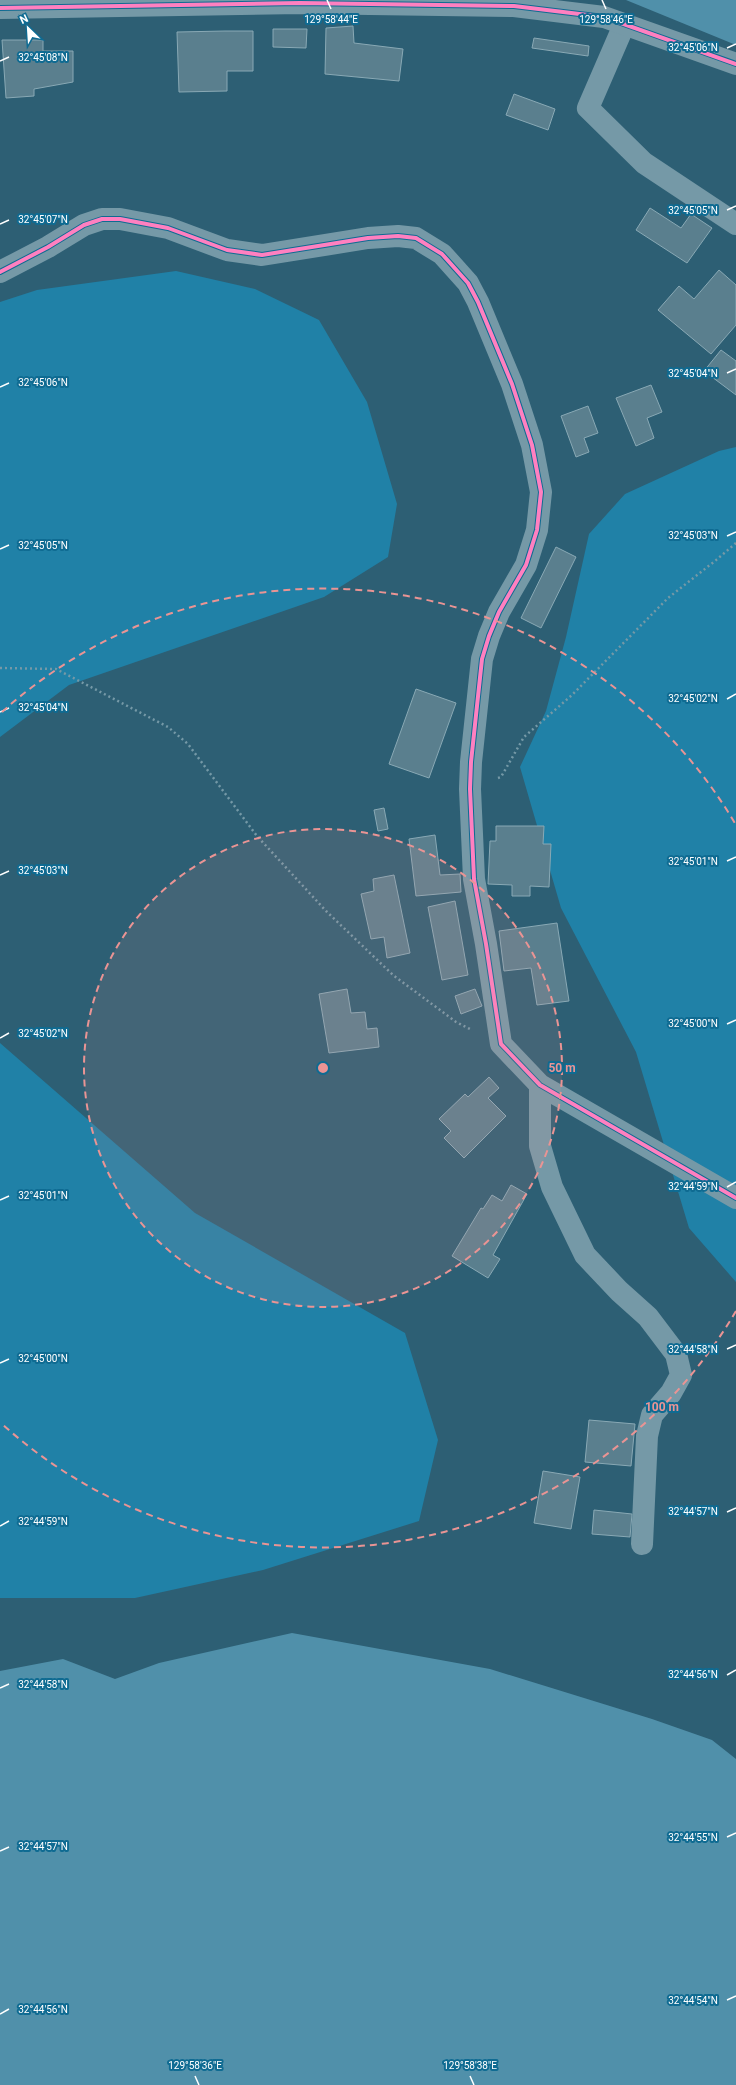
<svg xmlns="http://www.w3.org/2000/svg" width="736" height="2085" font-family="Roboto,sans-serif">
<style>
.green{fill:#2081a7}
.water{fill:#5090aa}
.building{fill:#5a7f8e;stroke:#89a9b5}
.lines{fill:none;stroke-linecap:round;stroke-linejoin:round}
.path{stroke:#7599a7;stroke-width:2.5;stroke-dasharray:2 3;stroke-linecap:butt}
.minor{stroke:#7599a7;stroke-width:22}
.tertiary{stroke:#7599a7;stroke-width:22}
.cycleway-casing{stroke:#0f6b92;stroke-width:6}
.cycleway{stroke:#ff80c0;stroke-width:4}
.ticks{fill:none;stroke:#fff;stroke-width:1.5}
.ring{fill:none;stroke:#ea9494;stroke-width:2;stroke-dasharray:7 5}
.ticks-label{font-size:10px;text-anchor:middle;fill:#fff;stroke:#0f6b92;stroke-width:4;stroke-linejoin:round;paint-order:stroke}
.centre{fill:#ea9494;stroke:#0f6b92;stroke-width:2}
.ring-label{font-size:12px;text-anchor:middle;font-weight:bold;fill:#ea9494;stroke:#0f6b92;stroke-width:4;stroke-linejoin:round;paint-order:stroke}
</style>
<rect width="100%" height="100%" fill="#2d5f74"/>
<path class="green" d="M176,271l79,18 64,31 48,82 30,102 -9,53 -64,40 -255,88 -69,52v-435l37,-12z
M736,447v835l-47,-54 -53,-176 -75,-144 -41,-141 26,-56 20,-74 23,-103 36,-40 94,-43z
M0,1043l195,170 210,120 33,107 -19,81 -156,49 -128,28h-135z"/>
<path class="water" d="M626,0h110v45z
M292,1633l198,36 162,50 60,21 24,19v326h-736v-414l63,-12 52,20 44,-16z"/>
<path class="building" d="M353,26l1,17 49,6 -4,32 -74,-7 1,-46z
M273,29h34l-1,19 -33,-1z
M225,31h28v40h-26v20l-48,1 -2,-60z
M534,38l55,8 -1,10 -56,-8z
M2,40h41v11h30v31l-39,7v7l-28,2z
M514,94l41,15 -7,21 -42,-15z
M650,208l31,20 10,-14 21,14 -25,35 -51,-33z
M719,270l17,15v40l-25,29 -53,-44 21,-24 15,13z
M721,350l15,11v34l-32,-24z
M651,385l11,27 -15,6 7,20 -18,8 -20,-48z
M588,406l10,27 -14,5 5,14 -13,5 -15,-41z
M556,547l20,10 -35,71 -20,-10z
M416,689l40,14 -27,75 -40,-14z
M384,808l4,21 -10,2 -4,-21z
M496,826h48l-1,18h8l-2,43 -19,-1v10h-18v-11l-24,-1 2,-43h6z
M435,835l5,40 20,-1 1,18 -45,4 -7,-57z
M394,875l16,78 -23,5 -3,-21 -13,2 -10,-45 13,-3 -1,-12z
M455,901l13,74 -26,5 -14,-73z
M557,923l12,78 -32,4 -6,-37 -27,3 -5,-40z
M347,989l4,24 14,-1 2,17 10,-1 2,19 -50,6 -10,-59z
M475,989l7,17 -21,8 -6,-18z
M489,1077l10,11 -11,10 18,18 -42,42 -20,-20 7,-7 -12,-12 26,-25 3,3z
M511,1185l16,9 -34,61 7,4 -12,19 -36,-22 29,-48 2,1 9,-14 10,6z
M589,1420l46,4 -4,42 -46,-4z
M543,1471l37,6 -9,52 -37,-6z
M594,1510l38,4 -2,23 -38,-3z"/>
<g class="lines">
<path class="path" d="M0,668l56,1 112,58 20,17 69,92 69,75 67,64 63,47 14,7
M498,778l3,-1 23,-40 48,-42 96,-97 47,-37 21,-18"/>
<path class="minor" d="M624,25l-36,83 56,55 92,61
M0,272l48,-25 36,-22 18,-6h18l48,9 59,22 35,5 106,-17 30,-2 18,2 26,16 26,29 10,19 34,82 20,61 9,47 -4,38 -11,35 -27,47 -10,24 -7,23 -11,103 -1,27 4,90 12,65 15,100 39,41 196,113
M540,1085v61l12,41 33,68 34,36 29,26 28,37 5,21 -10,18 -19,22 -5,21 -5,108"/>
<path class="tertiary" d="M0,8l300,-5 214,3 90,11 132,47"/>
<g class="cycleway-casing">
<path id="cycleway" d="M0,8l300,-5 214,3 90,11 132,47
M0,272l48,-25 36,-22 18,-6h18l48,9 59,22 35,5 106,-17 30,-2 18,2 26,16 26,29 10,19 34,82 20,61 9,47 -4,38 -11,35 -27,47 -10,24 -7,23 -11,103 -1,27 4,90 12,65 15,100 39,41 196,113"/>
</g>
<use href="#cycleway" class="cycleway"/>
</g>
<path class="ticks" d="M327,0l4,9M602,0l4,9M727,48l9,-4M0,61l9,-4M727,210l9,-4M0,224l9,-4M727,373l9,-4M0,387l9,-4M727,536l9,-4M0,549l9,-4M727,699l9,-5M0,712l9,-4M727,861l9,-4M0,875l9,-4M727,1024l9,-4M0,1038l9,-5M727,1187l9,-5M0,1200l9,-4M727,1349l9,-4M0,1363l9,-4M727,1512l9,-4M0,1526l9,-5M727,1675l9,-5M0,1688l9,-4M727,1837l9,-4M0,1851l9,-4M727,2000l9,-4M0,2014l9,-5M195,2076l4,9M470,2076l4,9"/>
<circle cx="323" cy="1068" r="239" fill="#ea9494" fill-opacity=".12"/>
<g class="ring">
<circle cx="323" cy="1068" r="239"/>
<path d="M736 1311A479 479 0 0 1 2 1424M2 712A479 479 0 0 1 736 825"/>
</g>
<g class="ticks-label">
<text x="331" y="23">129°58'44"E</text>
<text x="606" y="23">129°58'46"E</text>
<text x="693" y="51">32°45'06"N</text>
<text x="43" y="61">32°45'08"N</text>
<text x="693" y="214">32°45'05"N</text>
<text x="43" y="223">32°45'07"N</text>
<text x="693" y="377">32°45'04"N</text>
<text x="43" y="386">32°45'06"N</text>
<text x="693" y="539">32°45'03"N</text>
<text x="43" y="549">32°45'05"N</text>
<text x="693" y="702">32°45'02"N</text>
<text x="43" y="711">32°45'04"N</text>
<text x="693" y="865">32°45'01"N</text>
<text x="43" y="874">32°45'03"N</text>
<text x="693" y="1027">32°45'00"N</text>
<text x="43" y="1037">32°45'02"N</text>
<text x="693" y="1190">32°44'59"N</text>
<text x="43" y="1199">32°45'01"N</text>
<text x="693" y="1353">32°44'58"N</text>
<text x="43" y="1362">32°45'00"N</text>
<text x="693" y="1515">32°44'57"N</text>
<text x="43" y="1525">32°44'59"N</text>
<text x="693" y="1678">32°44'56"N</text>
<text x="43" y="1688">32°44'58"N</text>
<text x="693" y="1841">32°44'55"N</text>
<text x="43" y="1850">32°44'57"N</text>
<text x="693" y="2004">32°44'54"N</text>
<text x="43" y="2013">32°44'56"N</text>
<text x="195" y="2069">129°58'36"E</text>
<text x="470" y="2069">129°58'38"E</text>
</g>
<circle cx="323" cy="1068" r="6" class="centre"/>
<g class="ring-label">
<text x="562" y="1072">50 m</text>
<text x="662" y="1411">100 m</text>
</g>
<g transform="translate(28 28) rotate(335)" stroke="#0f6b92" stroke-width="3" paint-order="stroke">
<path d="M0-3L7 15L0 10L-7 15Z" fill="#ffffff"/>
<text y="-6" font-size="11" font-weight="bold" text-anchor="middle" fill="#ffffff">N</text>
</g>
</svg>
